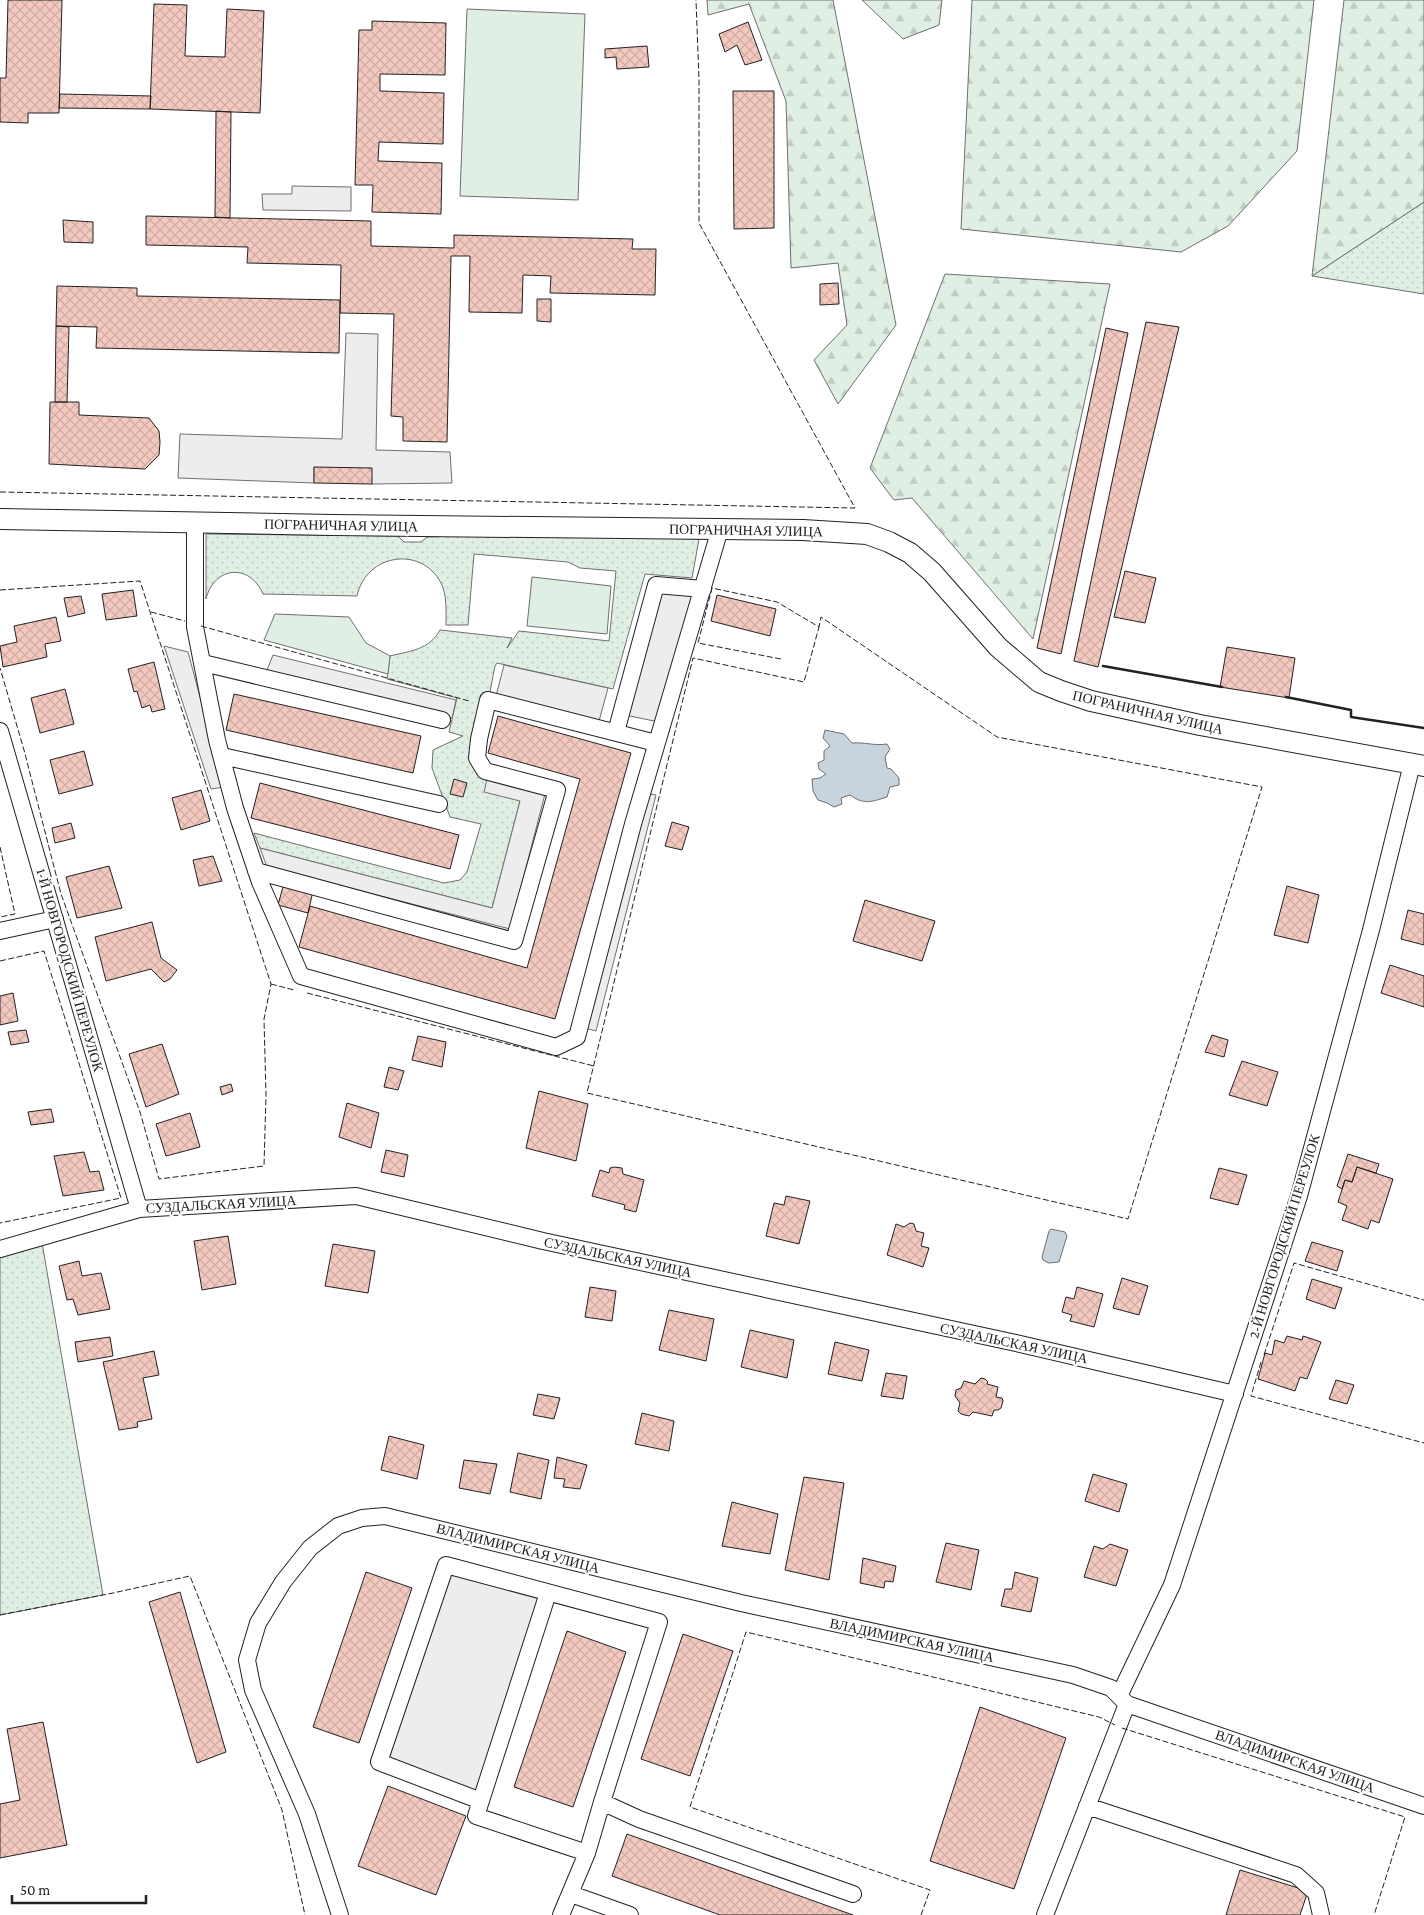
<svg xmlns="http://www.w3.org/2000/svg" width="1424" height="1915" font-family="'Crimson Pro',serif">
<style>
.grass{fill:url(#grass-dots);stroke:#6f6f6f}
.forest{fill:url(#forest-firs);stroke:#6f6f6f}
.park{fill:#e0efe3;stroke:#6f6f6f}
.parking{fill:#ededed;stroke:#6f6f6f}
.water{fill:#c7d3dd;stroke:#6f6f6f}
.building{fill:url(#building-cross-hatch);stroke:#222}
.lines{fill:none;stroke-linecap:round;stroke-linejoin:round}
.minor-casing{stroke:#222;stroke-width:18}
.tertiary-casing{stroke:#222;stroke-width:22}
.minor{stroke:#fff;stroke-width:16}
.tertiary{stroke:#fff;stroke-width:20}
.fence{stroke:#222;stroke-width:1;stroke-dasharray:6 2.5;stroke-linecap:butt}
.wall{stroke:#222;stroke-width:2.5}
.labels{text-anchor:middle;stroke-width:4;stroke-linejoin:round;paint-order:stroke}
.street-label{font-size:14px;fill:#222;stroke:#fff}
</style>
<defs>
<pattern id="grass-dots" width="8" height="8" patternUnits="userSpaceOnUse" patternTransform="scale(1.25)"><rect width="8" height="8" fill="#e0efe3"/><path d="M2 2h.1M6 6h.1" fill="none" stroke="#c0cdc2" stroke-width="1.8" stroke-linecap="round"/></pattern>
<pattern id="forest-firs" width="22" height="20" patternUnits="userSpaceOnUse" patternTransform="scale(1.25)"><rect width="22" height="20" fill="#e0efe3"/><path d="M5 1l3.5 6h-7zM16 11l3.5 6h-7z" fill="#c0cdc2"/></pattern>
<pattern id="building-cross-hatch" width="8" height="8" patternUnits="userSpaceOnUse" patternTransform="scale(1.25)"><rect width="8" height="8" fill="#f3c9c0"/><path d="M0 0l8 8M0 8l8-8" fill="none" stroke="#d0aca5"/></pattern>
</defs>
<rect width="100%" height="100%" fill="#fff"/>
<path class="grass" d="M1424,202v92l-112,-18z
M206,534l192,2 6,6h17l6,-5 56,-2 216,4 -7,39 -47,-4 -32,115 -116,-26 -2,3 -18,92 43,43 -28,107 -232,-60 -6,-15 190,50 16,-3 7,-8 14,-48 -31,-7 -18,-49 1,-18 30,-14 -14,-4 8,-34 -70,-19 3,-23c20,-5 39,-6 50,-26l72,8 -5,10 12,-17 90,10 7,-70 -36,-3 -12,-6 -94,-8 -6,71h-22c0,-13 1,-31 -5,-42 -20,-38 -75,-29 -84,13l-94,-2c-13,-31 -49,-28 -57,5z
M41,1237l62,358 -103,20v-366z"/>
<path class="forest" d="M707,0h126l63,325 -58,79 -24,-44 33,-35 -9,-62 -47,5 -5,-167 -37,-97 -41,11z
M862,0h80l-3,25 -36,14z
M972,0h342l-17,151 -69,75 -47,26 -220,-23z
M1344,0h80v202l-112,74z
M945,274l165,10 -77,355 -121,-141 -18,2 -24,-32z"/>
<path class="park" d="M467,9l118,5 -7,186 -118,-4z
M532,577l79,9 -4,48 -80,-8z
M275,614l74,3 17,26 24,13 -2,18 -124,-34z"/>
<path class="parking" d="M292,186l59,1v24l-88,-1 -1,-16h30z
M346,333l32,1 -2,116 74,2 2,31 -80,1 -58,-17v16l-136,-5 2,-44 162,5z
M659,590l38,4 -38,128 -34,-7z
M164,646l24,6 36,135 -13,2z
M273,655l183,45 -4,18 -185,-48z
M504,665l104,23 -9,33 -103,-25z
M487,779l58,15 -35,135 -243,-62 -7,-19 232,60 28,-107 -36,-9z
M646,793l10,2 -60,236 -11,-3z
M446,1565l102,28 -67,208 -102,-39z"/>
<path class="water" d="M825,730l19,4 8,9c13,-1 22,3 35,1l3,5 -5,8 2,11 4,1 8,9v7l-9,2 -3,10c-16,5 -23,8 -37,-2l-9,3 1,6 -8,3 -7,-4 -9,-3 -5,-9 -1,-12 8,-1 6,-4 -7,-5 -1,-6 6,-3v-9l6,-5 -7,-8z
M1051,1229l14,3 2,4 -8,26 -10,1 -6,-3 -1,-3 7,-26z"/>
<path class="building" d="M8,0h54l-3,113h-31v10l-28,-1v-44h6z
M154,4l33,1 -2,51 40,1 2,-48 37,2 -4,102 -110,-4z
M372,21l74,2 -1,52 -65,-1v17l64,2 -1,51 -64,-2 -1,19 64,2 -1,51 -69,-2 1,-27h-18l4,-155h13z
M748,22l14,38 -17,5 -8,-20 -12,7 -6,-18z
M647,46l2,21 -32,2 -1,-12 -11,1v-9z
M733,91h41v137l-40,1z
M60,94l91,2 -1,13 -91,-1z
M216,111l15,1 -1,106 -15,-1z
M146,216l225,5v25l83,2v-13l179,4 -1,10h24l-1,46 -105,-2 1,-17 -28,-1 -1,38 -53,-1 1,-56h-19l-4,186 -44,-1v-24l-12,-1 3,-102 -54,-1 1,-48 -94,-2 1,-16 -102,-2z
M63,220l30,2v21l-29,-1z
M838,283l1,21 -19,1v-21z
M57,286l80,2v8l203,4 -1,53 -243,-5 1,-21 -41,-1z
M537,299h14v23l-14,-1z
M1146,322l33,5 -81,340 -24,-6z
M56,326l13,1 -2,75h-12z
M1106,328l22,5 -67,321 -24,-6z
M50,402h29v13l70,3 10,13 1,11 -1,13 -14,14 -96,-5z
M314,467l58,1v16l-58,-1z
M1125,571l31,7 -11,45 -31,-6z
M133,590l4,26 -31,4 -4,-26z
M717,595l59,14 -6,27 -59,-15z
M81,596l4,17 -17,4 -4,-19z
M56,617l5,24 -16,3 2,13 -44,10 -3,-21 17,-4 -3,-16z
M1227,647l68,11 -6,40 -69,-11z
M154,662l11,47 -13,3 -2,-7 -8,3 -5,-17 -3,1 -6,-23z
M65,689l9,35 -34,9 -9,-35z
M234,694l187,42 -8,37 -187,-43z
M498,716l133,37 -76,266 -256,-72 11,-41 217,62 53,-189 -92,-26z
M84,751l9,34 -34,9 -9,-34z
M454,779l13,4 -4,14 -13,-3z
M260,783l199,52 -9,34 -199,-51z
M201,790l9,31 -29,9 -9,-32z
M672,822l17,5 -7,23 -17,-4z
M71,823l4,15 -20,5 -3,-15z
M213,856l9,25 -23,5 -6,-26z
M109,866l13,42 -45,10 -11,-41z
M284,883l29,8 -5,22 -30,-8z
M1287,886l32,9 -11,48 -34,-8z
M865,900l70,21 -13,40 -69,-20z
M1408,910l16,4v31l-23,-6z
M152,922l9,36 16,12 -7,9 -6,3 -13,-13 -45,12 -11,-44z
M1390,965l34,11v31l-43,-14z
M13,993l5,28 -18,4v-29z
M26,1030l3,12 -18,3 -3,-13z
M1212,1035l16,5 -4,17 -19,-5z
M418,1036l28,6 -4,25 -30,-7z
M162,1044l17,50 -33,13 -17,-53z
M1242,1061l36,11 -11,34 -38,-11z
M389,1067l15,4 -6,19 -14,-3z
M231,1084l2,7 -11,4 -2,-8z
M539,1091l49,13 -12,57 -50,-13z
M347,1103l32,10 -8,35 -32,-11z
M51,1109l3,13 -23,3 -3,-13z
M190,1113l10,34 -34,9 -10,-32z
M386,1150l22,5 -4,22 -23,-5z
M84,1152l6,20 9,-1 5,19 -41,6 -9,-40z
M1348,1154l31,10 -3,9 -19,-6 -5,15 -7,-2 -3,9 -5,-3z
M614,1167l8,1 1,6 21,6 -8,32 -12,-3 1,-4 -33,-9 8,-26 9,3 1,-5z
M1357,1167l36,12 -14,44 -8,-3 -3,9 -26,-9 5,-14 -9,-4 7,-22 7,2z
M1219,1168l28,7 -9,30 -28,-7z
M786,1196l24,5 -11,43 -33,-8 8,-33 10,2z
M910,1223l4,1 2,7 8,2 -3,13 8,2 -6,19 -36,-12 9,-31 8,3z
M228,1236l8,48 -34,6 -8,-49z
M1312,1242l31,9 -6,20 -32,-10z
M333,1244l42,7 -7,42 -43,-7z
M79,1261l3,15 19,-3 9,36 -32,6 -5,-16 -6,1 -8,-34z
M1122,1278l26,8 -9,29 -26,-7z
M1312,1279l30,9 -7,21 -29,-10z
M590,1287l26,4 -4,30 -27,-4z
M1077,1287l26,7 -9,33 -24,-6 2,-6 -10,-3 4,-15 8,2z
M669,1310l45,9 -8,42 -47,-11z
M750,1330l44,10 -7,38 -46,-11z
M1287,1336l15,4 1,-4 18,6 -14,37 -7,-2 -5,14 -37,-12 7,-26 7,2 3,-15 9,3z
M110,1337l3,19 -35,6 -3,-20z
M835,1342l34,8 -7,31 -34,-7z
M154,1351l5,24 -16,3 9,41 -15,3 1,5 -19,3 -16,-68z
M886,1373l21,3 -4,23 -22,-3z
M981,1378l4,1 3,3 -1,2 11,3 -2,10 6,1 1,3 -2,7 -3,2h-4l-2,6 -19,-4 -4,4 -8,-2 -3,-3 2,-8 -5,-7 1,-6 5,-2 3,-7 11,3z
M1336,1380l18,5 -7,19 -18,-5z
M538,1394l22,4 -6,21 -21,-4z
M642,1413l32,8 -5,30 -34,-7z
M389,1436l35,9 -7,34 -36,-9z
M518,1453l31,7 -8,39 -31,-7z
M557,1457l30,8 -7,24 -17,-2 2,-8 -11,-1z
M464,1460l33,4 -7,30 -31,-6z
M1093,1474l34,10 -8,28 -34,-11z
M804,1477l40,6 -15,97 -44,-10z
M732,1502l46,12 -8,40 -48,-8z
M946,1543l33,7 -8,40 -35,-8z
M1110,1544l18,6 -12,36 -32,-9 10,-31 9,3z
M863,1558l33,8 -3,16 -8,-1 -1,7 -24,-5z
M366,1572l46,16 -53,155 -46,-16z
M1015,1572l23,6 -7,34 -30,-6 4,-17h7z
M180,1592l46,160 -29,11 -48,-161z
M567,1631l59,21 -53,155 -59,-20z
M683,1634l50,17 -43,125 -49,-17z
M980,1707l86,31 -52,151 -84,-28z
M43,1722l24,123 -67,13v-54l20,-4 -13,-71z
M388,1786l78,30 -30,79 -78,-29z
M627,1834l226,81h-133l-108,-39z
M1240,1870l68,21 -8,24h-74z"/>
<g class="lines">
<g class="minor-casing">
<path id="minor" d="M195,523v104l22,113 18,68 25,74 41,94 255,71 21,-10 56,-213 87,-295
M203,663l239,57
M0,731l139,478
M616,732l40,-147 47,4
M222,756l217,48
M256,871l258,70 43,-151 -72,-19 -8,-13 2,-19 9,-39 168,43
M0,931l55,-12
M0,1249l139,-40 217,-13 187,45 473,102 219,51
M548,1593l-72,223 111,37
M1119,1696l53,-111 127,-389 72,-266 41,-166
M481,1801l-102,-39 67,-197 213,57 -57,180
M1087,1806l209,69 20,18 5,22
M571,1894l59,21
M340,1915l-33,-101 -54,-124 -6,-30 11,-37 25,-41 27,-34 28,-22 24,-8 23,-2 356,87 332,72 38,13 16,16 297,102
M561,1915l26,-62 15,-51 37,17 214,75
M1045,1915l82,-211"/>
</g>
<g class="tertiary-casing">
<path id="tertiary" d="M0,519l333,6 470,5 64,4 22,8 21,11 22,19 66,75 41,35 22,9 30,10 109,24 224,41"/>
</g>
<use href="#minor" class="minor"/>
<use href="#tertiary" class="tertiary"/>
<path class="fence" d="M0,492l855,16 -156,-285v-144l-3,-79
M0,590l140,-9 131,403 -7,35 2,76 -2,71 -105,13 -19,-67 -79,-218 -37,-144 -24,-82
M151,612l34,9
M201,626l268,75
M781,659l-83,-16 14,-55 65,14 42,25 -15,55 -111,-24 -106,435 541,126 134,-432 -265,-50 -176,-120 -2,10
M0,847l15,67 -15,3
M0,961l44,-10 77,247 -121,25
M271,984l23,6
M307,993l287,73
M1264,1355l30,-92 130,37
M1261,1362l-10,34 173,47
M0,1615l113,-22 77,-17 92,234 23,105
M1122,1728l283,89 -31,98
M921,1915l9,-25 -240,-83 56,-175 353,85 16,8"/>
<path class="wall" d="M1103,666l119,21
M1286,697l65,13v7l73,11"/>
</g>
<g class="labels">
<g class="street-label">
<text transform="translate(341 525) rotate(1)" y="5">ПОГРАНИЧНАЯ УЛИЦА</text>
<text transform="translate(746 530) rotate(1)" y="5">ПОГРАНИЧНАЯ УЛИЦА</text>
<text transform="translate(1148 712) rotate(13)" y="5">ПОГРАНИЧНАЯ УЛИЦА</text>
<text transform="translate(70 970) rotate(74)" y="5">1-Й НОВГОРОДСКИЙ ПЕРЕУЛОК</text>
<text transform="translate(221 1204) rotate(-3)" y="5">СУЗДАЛЬСКАЯ УЛИЦА</text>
<text transform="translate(1284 1236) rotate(-73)" y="5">2-Й НОВГОРОДСКИЙ ПЕРЕУЛОК</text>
<text transform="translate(618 1257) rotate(12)" y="5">СУЗДАЛЬСКАЯ УЛИЦА</text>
<text transform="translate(1014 1343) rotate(12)" y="5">СУЗДАЛЬСКАЯ УЛИЦА</text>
<text transform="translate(518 1548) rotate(14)" y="5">ВЛАДИМИРСКАЯ УЛИЦА</text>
<text transform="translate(912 1640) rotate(12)" y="5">ВЛАДИМИРСКАЯ УЛИЦА</text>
<text transform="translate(1295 1761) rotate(19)" y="5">ВЛАДИМИРСКАЯ УЛИЦА</text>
</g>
</g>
<path d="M12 1895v8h134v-8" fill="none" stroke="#222222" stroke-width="2.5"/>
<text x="20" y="1895" font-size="15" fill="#222222" stroke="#ffffff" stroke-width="4" paint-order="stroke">50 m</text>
</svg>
